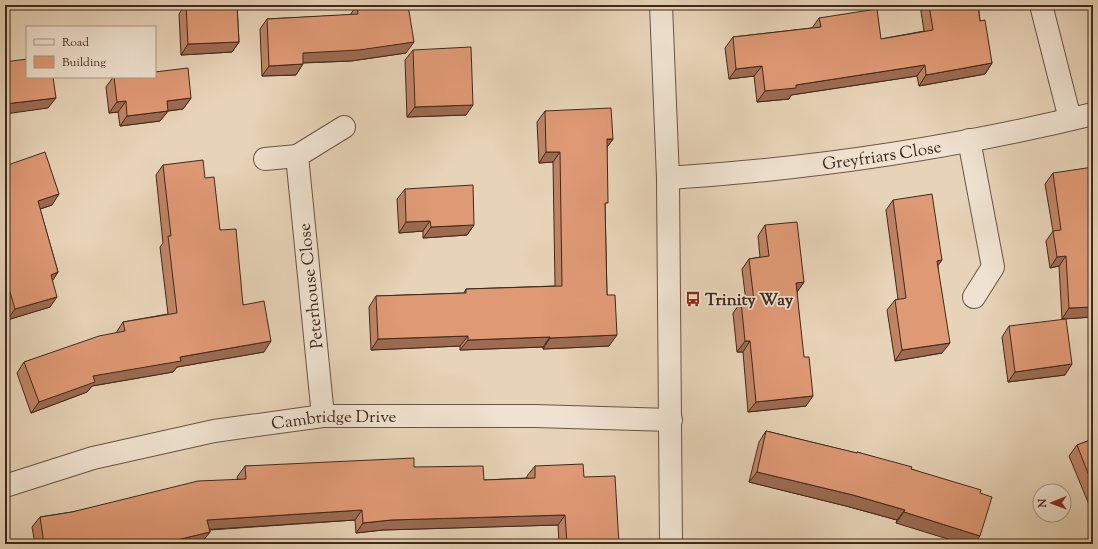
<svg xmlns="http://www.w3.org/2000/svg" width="1098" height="549" font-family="'Sorts Mill Goudy',serif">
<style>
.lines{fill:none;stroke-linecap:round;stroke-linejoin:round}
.street-casing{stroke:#695443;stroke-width:24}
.street{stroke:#efe2d0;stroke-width:22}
.wall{fill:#c08465;stroke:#3f291c}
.shaded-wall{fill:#9c6b52;stroke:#3f291c}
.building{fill:#df9975;stroke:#3f291c}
.labels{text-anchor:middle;stroke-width:3.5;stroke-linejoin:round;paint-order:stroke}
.street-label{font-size:17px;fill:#3f291c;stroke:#efe2d0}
.poi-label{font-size:17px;font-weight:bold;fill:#3f291c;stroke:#efe2d0;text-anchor:start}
</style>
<rect width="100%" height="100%" fill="#e7d3b7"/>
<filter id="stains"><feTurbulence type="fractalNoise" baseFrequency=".005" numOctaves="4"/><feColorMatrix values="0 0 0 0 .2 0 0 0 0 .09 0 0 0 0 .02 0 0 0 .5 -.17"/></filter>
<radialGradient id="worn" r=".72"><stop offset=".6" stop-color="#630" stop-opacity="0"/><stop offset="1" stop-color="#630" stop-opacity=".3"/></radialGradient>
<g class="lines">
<g class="street-casing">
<g id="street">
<path d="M661,5l7,173 3,366"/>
<path d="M1041,5l29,114"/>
<path d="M969,140l24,127 -19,30"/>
<path d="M265,159l32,-3"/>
<path id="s1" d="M668,178c143,-9 286,-30 425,-64"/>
<path d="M323,416l-26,-260 47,-29"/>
<path id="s2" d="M5,486l88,-28 121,-27 109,-15h212l136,4"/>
</g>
</g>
<use href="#street" class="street"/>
</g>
<path class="wall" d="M185,5h52l2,37 -7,10 -51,3 -2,-41z
M357,5l49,48 -55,8 -48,2 -7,12 -34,1 -2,-47 7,-10 83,-4z
M920,5h58l2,16 12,42 -7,11 -66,12 -2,-10 -126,19 -2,4 -32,3 -3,-26 -25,3 -4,-31 8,-11 79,-9 7,-10 62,21 43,-8z
M1088,5h5v22z
M413,50l53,65 -59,2 -2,-57z
M113,77l78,21 -8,11 -15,2 -8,10 -40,5 -2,-14 -9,1 -3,-26z
M545,111l68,28 -6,8 -2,60 2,88 2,51 -66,3v-2l-83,3v-4l-89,4 -2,-43 7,-11 88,-3 2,-4 89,-3 -2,-124 -14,1 -2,-41z
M163,165l42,13 15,52 23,75 21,47 -87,15 -4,5 -81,14 -5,6 -56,21 -14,-40 7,-11 92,-29 7,-11 45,-8 -8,-67 3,-4 -7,-68z
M5,166l47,39 -12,4 18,63 -6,9 -2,26 -43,13 -2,-8z
M1053,173l40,144 -31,2 -3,-53 -9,2 -4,-27 7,-10 -8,-47z
M405,189l69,36 -7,10 -44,3v-7l-24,2 -2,-34z
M893,200l45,66 4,87 -47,8 -8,-51 8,-10 3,-1 -12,-89z
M765,225l39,57 -7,10 9,114 -58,6 -5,-60h-6l-4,-39 8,-11h5l-4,-33 7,-10 11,-2 -2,-21z
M1009,326l56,49 -57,7 -6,-45z
M766,431l90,22 1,-1 54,17 69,24 -84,30 1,-3 -51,-14 -97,-24 10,-40z
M1093,439v69l-1,-1h-2l-21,-51 8,-11z
M245,466l169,1 70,13 43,-2v-2l8,-10 49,11 35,67h-60l-1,-19 -175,5 -27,3 -1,-13 -145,10v2l-8,10 -7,2h-160l-3,-17 8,-10 32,-5 166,-33 -1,-2z"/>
<path class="shaded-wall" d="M239,42l-7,10 -51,3 7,-11z
M414,42l-8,11 -55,8 -55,2 7,-10z
M992,63l-7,11 -66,12 7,-11z
M303,64l-7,11 -34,1 7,-10z
M925,65l-8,11 -126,19 -2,4 -32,3 8,-11 31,-6z
M762,66l-8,10 -25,3 7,-10z
M56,98l-8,10 -43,6v-10z
M191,98l-8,11 -24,3 8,-11z
M126,101l-8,11 -9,1 8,-11z
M473,105l-7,10 -59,2 8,-10z
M168,111l-8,10 -40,5 7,-10z
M607,139h6l-8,11z
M546,152h14l-7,10 -14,1z
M59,194l-7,11 -21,7 7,-11z
M430,221l-7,10 -24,2 7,-11z
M474,225l-7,10 -44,3 8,-11z
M1066,256l-7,10 -9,2 7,-11z
M942,260l-8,11 3,-10z
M58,272l-7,11v-8z
M804,282l-7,10 -1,-9z
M57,297l-7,10 -43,13 8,-11z
M1093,307v10l-31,2 7,-11z
M617,335l-8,11 -66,3 7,-11z
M468,336l-8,10 -89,4 7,-11z
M550,337l-7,10 -83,3 8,-10z
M271,341l-7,11 -87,15 -4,5 -81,14 -5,6 -56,21 8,-11 54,-26 87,-19z
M745,341h5l-7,11h-6z
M950,343l-8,10 -47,8 7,-11z
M1072,364l-7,11 -57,7 7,-10z
M813,396l-7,10 -58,6 8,-10z
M757,472l96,23 52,15 -8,10 -51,-14 -97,-24z
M362,510l-7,10 -155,10 7,-10z
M904,512l76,24 -6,8h-10l-68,-21z
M565,515l-7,10 -175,5 -27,3 7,-10 28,-3z
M210,532l-8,10 -7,2h-35z"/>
<path class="building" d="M186,5h51l2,37 -51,2z
M357,5h51l6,37 -55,8 -56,3v11l-34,2 -2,-47 91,-5z
M929,5h49l2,16 5,-1 7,43 -66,12 -1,-10 -129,20v3l-31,3 -3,-25 -26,3 -3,-32 88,-10 -2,-9 58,-9 4,30 52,-9z
M471,47l2,58 -58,2 -2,-57z
M27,59v18h26l3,21 -51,6v-42z
M188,68l3,30 -24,3 1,10 -41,5 -1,-15 -9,1 -3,-25h41v-5z
M611,108l2,31h-6l1,64h-3l2,92h8l2,40 -67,3v-1l-82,3v-4l-90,3 -2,-43 90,-3v-4l96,-3 -2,-134h-14l-1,-41z
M45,152l14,42 -21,7 20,71 -7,3 6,22 -42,12 -10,-34v-109z
M203,160l2,18 9,-1 6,53 16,-1 7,76 21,-4 7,40 -91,16 1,4 -88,15 2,6 -56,20 -15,-40 75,-26 26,-5 -2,-9 54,-9 -9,-77h3l-8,-71z
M1093,167v140l-24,1 -3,-52 -9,1 -4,-26 8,-1 -8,-57z
M473,185l1,40 -43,2 -1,-6 -24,1 -1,-33z
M932,194l10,66 -5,1 13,82 -48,7 -7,-50 11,-2 -13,-98z
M797,222l7,60 -8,1 8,74h5l4,39 -57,6 -6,-61h-5l-4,-39 13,-1 -5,-42 20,-3 -4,-31z
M1066,319l6,45 -57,8 -6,-46z
M766,431l91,22v-1l55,15 -1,2 70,21 -1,3 12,4 -12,39 -76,-24 1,-2 -52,-15 -96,-23z
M1093,439v47l-16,-41z
M414,458v9l69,-1 1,14 51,-2v-12l48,-2 1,13 31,-1 4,68h-52l-2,-29 -174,5 -28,3 -1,-13 -155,10 3,12 -50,12h-116l-4,-27 32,-5 126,-31 48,-2 -1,-13z
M1008,540l2,4h-9z"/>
<defs>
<g id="bus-bare" transform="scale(1.2)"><path d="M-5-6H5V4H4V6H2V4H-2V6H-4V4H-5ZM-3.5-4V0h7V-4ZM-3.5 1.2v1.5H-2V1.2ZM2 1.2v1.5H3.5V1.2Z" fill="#8f2418" stroke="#efe2d0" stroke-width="2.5" paint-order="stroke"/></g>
</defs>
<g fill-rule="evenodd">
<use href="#bus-bare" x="693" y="299"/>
</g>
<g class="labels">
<g class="street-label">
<text dy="6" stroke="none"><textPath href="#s1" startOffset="215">Greyfriars Close</textPath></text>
<text transform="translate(310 286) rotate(-96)" y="6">Peterhouse Close</text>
<text dy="6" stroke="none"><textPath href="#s2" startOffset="337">Cambridge Drive</textPath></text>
</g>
<g class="poi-label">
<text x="705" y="305">Trinity Way</text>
</g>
</g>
<rect width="1098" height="549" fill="none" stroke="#e7d3b7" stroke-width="20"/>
<rect x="6" y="6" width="1086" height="537" fill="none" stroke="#3f291c" stroke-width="2"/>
<rect x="10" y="10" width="1078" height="529" fill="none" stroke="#3f291c"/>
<rect x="26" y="26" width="130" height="52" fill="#efe2d0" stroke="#a99888"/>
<rect x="34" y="39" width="20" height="6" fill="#efe2d0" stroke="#a99888"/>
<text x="62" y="46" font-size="12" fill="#3f291c">Road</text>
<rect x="34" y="56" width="20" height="12" fill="#df9975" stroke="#a99888"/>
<text x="62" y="66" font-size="12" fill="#3f291c">Building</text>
<g transform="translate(1052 503) rotate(269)"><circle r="19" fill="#efe2d0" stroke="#a99888"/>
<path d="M0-3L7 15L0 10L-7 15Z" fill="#8f2418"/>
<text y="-6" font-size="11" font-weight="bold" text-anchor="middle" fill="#3f291c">N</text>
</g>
<rect width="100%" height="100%" filter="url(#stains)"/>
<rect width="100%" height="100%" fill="url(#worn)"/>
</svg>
